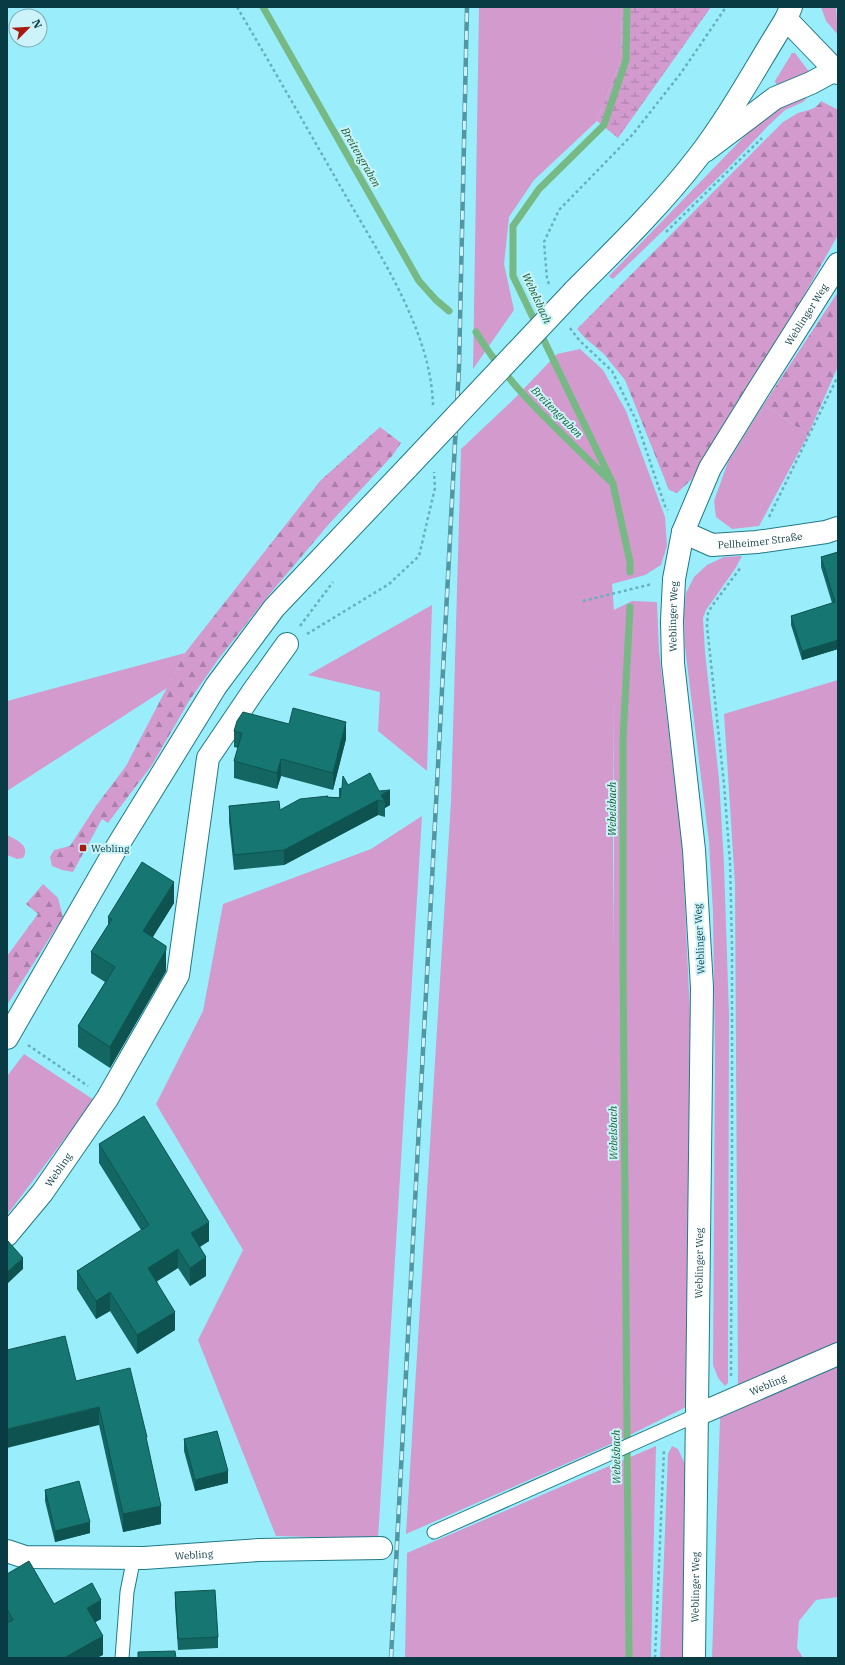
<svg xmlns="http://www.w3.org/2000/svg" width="845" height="1665" font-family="'IBM Plex Serif',serif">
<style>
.green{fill:#d39ace;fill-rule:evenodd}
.forest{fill:url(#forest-firs)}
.wetland{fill:url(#wetland-marsh)}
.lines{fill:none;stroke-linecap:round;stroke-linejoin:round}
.stream{stroke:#77b984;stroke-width:7}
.service-casing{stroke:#1f7a87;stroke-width:15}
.minor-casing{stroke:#1f7a87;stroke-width:24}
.tertiary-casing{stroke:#1f7a87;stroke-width:24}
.secondary-casing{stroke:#1f7a87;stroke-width:24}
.path{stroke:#67b0bc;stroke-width:2.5;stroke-dasharray:3 3;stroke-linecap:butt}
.service{stroke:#fff;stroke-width:13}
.minor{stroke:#fff;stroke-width:22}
.tertiary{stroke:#fff;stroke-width:22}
.secondary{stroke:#fff;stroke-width:22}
.rail-casing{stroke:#5296a1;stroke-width:4.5}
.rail{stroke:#ccf3fa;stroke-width:3;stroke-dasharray:9;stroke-linecap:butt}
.secondary-bridge-casing{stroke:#1f7a87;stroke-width:24;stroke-linecap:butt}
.secondary-bridge{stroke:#fff;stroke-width:22}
.wall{fill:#136662}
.shaded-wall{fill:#0f5350}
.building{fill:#167772;stroke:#0f5350}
.poi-dot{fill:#aa190e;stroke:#ccf3fa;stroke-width:1.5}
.labels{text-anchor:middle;stroke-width:4;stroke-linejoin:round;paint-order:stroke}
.street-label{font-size:10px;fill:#083b43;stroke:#ccf3fa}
.poi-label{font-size:10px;fill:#083b43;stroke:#ccf3fa;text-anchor:start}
.water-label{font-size:11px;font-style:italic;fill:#155e2d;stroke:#ccf3fa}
</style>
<defs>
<pattern id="forest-firs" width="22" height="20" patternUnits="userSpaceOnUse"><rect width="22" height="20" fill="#d39ace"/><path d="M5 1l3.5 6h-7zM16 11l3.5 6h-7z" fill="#a97fa9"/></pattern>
<pattern id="wetland-marsh" width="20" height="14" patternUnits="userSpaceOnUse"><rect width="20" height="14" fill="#d39ace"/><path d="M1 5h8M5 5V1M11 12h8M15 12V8" fill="none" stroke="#a97fa9"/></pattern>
</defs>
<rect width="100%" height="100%" fill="#9aeefc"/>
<path class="green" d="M479,7h143l-1,53 -24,61 -63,59 -25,37 -5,47 10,46 -41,59z
M821,7h15l2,28 -12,-14z
M792,53h3l18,24 -34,8 -3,-1 -1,-3z
M800,98h7l-4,4 -18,8 -17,16 -42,44 -113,109 -4,-3 161,-166z
M580,349l23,21 23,41 39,106 2,29 -6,19 -16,10 -33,9 2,26 18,-9 25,1 2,49 23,192 8,171 -4,393 -66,33 -214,94 45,-733 10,-352 53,-50 43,-45zM614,697v256l-1,-103z
M764,404l44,31 -49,91 -27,3 -16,-12 -2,-16 14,-39z
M742,556l-7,13 -29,41 -3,8 2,34 14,127 5,85 5,151 -1,368 -3,3 -7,-8 -5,-13 2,-312 -2,-140 -4,-71 -24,-195 -1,-35 2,-19 8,-16 13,-12 17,-8z
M432,605l-5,166 -49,-40 2,-39 -72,-17z
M185,653l-18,35 -160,103v-90z
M838,680v666l-100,45 -3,-507 -11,-170z
M422,816l-44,723 -102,-3 -78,-196 45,-90 -87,-146 47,-93 20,-107 148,-55z
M7,835c9,5 24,10 16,23l-6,1 -10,-4z
M24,1054l70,46 -87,115v-139z
M836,1366l2,1v230l-22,3 -17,21 -2,27 6,10h-91l8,-240z
M656,1446l-5,212h-246l2,-105z
M672,1446l6,3 7,15 -2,194h-23l8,-204z"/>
<path class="forest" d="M821,101l17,9v125l-40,71 -107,174 -14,13 -8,-3 -44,-110 -21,-26 -19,-16 -8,-9 206,-207c5,-3 10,-6 15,-9 9,-3 18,-3 23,-12z
M838,292v74l-30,69 -44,-31z
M380,427l21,16 -9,13 -63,68 -61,72 -51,65 -28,40 -37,64 -44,58 -6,-4 -29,53 -11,-2 -10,-4 -2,-9 4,-7 16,-4 26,-40 30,-40 59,-113 135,-172z
M43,884l15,14 5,19 -56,88v-49l31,-42 -12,-10z"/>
<path class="wetland" d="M622,7h89l-93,131 -21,-17 24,-61z"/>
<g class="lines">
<path class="stream" d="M263,7l156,274 17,19 13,11
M627,7l-1,53 -22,65 -65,64 -26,37v50l100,208 17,78v10
M476,332c34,57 87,102 133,148
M629,1658l-6,-694v-225l7,-132"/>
<g class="service-casing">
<path id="service" d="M434,1532l263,-117
M122,1658l5,-66 7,-35"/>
</g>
<g class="minor-casing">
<g id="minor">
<path id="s1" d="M683,532l29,13 45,-3 69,-10 12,-4"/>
<path id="s2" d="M7,1235l35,-42 65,-94 71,-124 30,-217 46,-68 33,-46"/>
<path id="s3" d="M697,1415l141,-61"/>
<path id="s4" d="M7,1551l18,6 119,1 115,-8 122,-2"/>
</g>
</g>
<g class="tertiary-casing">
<g id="tertiary">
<path d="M786,19l52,54"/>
<path d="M705,151l70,-53 36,-15 24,-13"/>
<path id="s5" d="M694,1658l8,-670 -8,-138 -21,-187 -1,-42 2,-42 9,-47 27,-64 47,-76 81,-128"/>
</g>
</g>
<g class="secondary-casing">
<path id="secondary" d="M574,291c43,-43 87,-86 124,-134 33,-43 59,-92 88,-138l5,-12
M7,1038l111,-193 98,-159 58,-78 134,-141"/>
</g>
<path class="path" d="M237,7c36,61 71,123 106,184 36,63 89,141 90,216
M666,232l96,-94
M549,284l-2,-5 -3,-37 15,-32 74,-76 48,-61 45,-66
M570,328l9,12 33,31 24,49 29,86 3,4
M769,517l69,-141
M583,601l69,-17
M300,626l33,-44
M307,634l82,-50 30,-28 16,-68 -1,-16
M28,1045l60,41
M731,1376l1,-242v-187l-2,-85 -6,-78 -17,-158 1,-13 4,-7 29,-39
M655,1658l9,-209"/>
<use href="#service" class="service"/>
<use href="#minor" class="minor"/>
<use href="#tertiary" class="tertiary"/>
<use href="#secondary" class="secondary"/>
<g class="rail-casing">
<path id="rail" d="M391,1658l68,-1291 8,-360"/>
</g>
<use href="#rail" class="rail"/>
<g class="secondary-bridge-casing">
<path id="secondary-bridge" d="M408,467l166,-176"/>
</g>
<use href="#secondary-bridge" class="secondary-bridge"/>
</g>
<path class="wall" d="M838,552v97l-36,11 -11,-35v-9l41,-13 -11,-36v-10z
M234,731l112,8 -13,51 -52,-14 -4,13 -43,-11v-17l4,-13 -4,-1z
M348,785l31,6 11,14 -5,3v9l-7,-2 -94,50 -50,5 -5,-48v-16l51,4 48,-13h11v-8z
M174,903l-21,34 13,30v4l-56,97 -32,-21v-21l27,-44 -14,-9v-21l17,-27v-8z
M99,1144l110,97 -9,6 6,29 -16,10 -12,-18 -21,13 18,49 -38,24 -27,-43 -14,8 -19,-30v-18l64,-41 -42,-67z
M76,1381l71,62 14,81 -38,8 -24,-107z
M184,1439l44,44 -33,8 -11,-40z
M45,1490l45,43 -35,9 -10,-41z
M7,1574l47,30 47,15 -6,3 8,33 -96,3z
M175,1592l43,45v11l-40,2 -3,-46z"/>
<path class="shaded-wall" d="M838,640v9l-36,11v-9z
M346,722v17l-13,51v-17z
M281,759v17l-4,13v-16z
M390,790v15l-5,3v-6l-4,-7z
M378,800v15l-94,50v-15z
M174,882v21l-31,49v-21z
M166,946v25l-56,97v-21z
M209,1222v19l-18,11v-19z
M178,1249v19l-30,19v-19z
M206,1257v19l-16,10v-18z
M23,1258v11l-16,15v-12z
M110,1292v19l-14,8v-18z
M175,1312v18l-38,24v-19z
M99,1407v18l-92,23v-19z
M228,1471v12l-33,8v-11z
M161,1506v18l-38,8v-18z
M90,1522v11l-35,9v-11z
M101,1600v19l-14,8v-19z
M103,1636v19l-6,3h-33z"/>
<path class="building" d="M838,552v88l-36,11 -11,-35 44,-14 -14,-45z
M293,708l53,14 -13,51 -52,-14 -4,14 -43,-12 8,-28 -8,-2 3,-10 6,-9 46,12z
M370,773l9,18 11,-1 -9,5 4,7 -7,-2 -94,50 -50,5 -5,-49 50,-5 1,9 20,-11 28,-3 -1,1 13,1 1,-8 -2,-1 3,-1 1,-12 5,9z
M142,862l32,20 -31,49 23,15v4l-56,97 -32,-21 37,-59 -24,-15 21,-33 -4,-2z
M144,1116l65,106 -18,11 15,24 -16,11 -12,-19 -30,19 27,44 -38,23 -27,-43 -14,9 -19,-30 72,-46 -50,-81z
M7,1240l16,18 -16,14z
M65,1336l11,45 54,-13 17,69h-1l15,69 -38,8 -24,-107 -92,22v-79z
M217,1431l11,40 -33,9 -11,-41z
M79,1481l11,41 -35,9 -10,-41z
M29,1561l25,43 38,-21 9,17 -14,8 16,28 -39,22h-57v-35l6,-3 -6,-11v-35z
M215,1590l3,47 -40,2 -3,-47z
M175,1651l1,7h-38v-6z"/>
<rect class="poi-dot" x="79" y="844" width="8" height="8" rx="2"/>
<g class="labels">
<g class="street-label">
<text dy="4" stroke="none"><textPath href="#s5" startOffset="1379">Weblinger Weg</textPath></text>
<text dy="4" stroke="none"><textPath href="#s1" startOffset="80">Pellheimer Straße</textPath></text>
<text dy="4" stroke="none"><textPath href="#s5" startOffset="1043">Weblinger Weg</textPath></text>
<text transform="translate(699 939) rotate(-93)" y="4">Weblinger Weg</text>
<text dy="4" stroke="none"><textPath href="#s2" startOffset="83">Webling</textPath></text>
<text dy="4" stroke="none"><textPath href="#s5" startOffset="395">Weblinger Weg</textPath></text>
<text dy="4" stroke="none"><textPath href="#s3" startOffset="77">Webling</textPath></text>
<text dy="4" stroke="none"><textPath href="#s4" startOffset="188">Webling</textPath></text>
<text dy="4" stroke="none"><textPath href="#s5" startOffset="71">Weblinger Weg</textPath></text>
</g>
<g class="poi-label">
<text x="91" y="852">Webling</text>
</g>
<g class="water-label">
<text transform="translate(361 157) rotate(60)" y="4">Breitengraben</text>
<text transform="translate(537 298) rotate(65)" y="4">Webelsbach</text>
<text transform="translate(557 412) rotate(45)" y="4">Breitengraben</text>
<text transform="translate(612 809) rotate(-90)" y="4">Webelsbach</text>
<text transform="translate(613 1133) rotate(-91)" y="4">Webelsbach</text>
<text transform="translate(616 1457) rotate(-91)" y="4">Webelsbach</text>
</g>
</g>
<rect width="845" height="1665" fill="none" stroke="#083b43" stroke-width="16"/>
<g transform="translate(28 28) rotate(66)"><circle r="19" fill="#ccf3fa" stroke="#7ea9b1"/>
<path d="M0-3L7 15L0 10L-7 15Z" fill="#aa190e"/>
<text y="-6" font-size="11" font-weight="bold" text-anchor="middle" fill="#083b43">N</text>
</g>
</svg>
